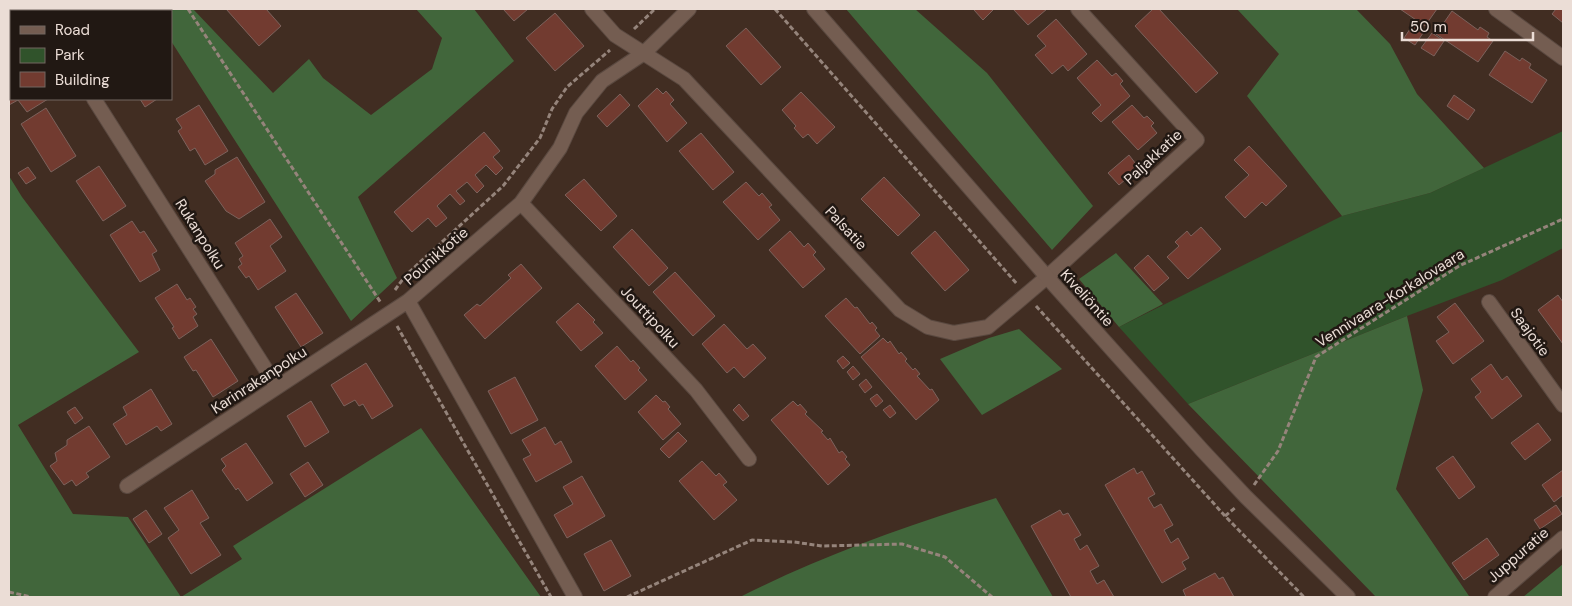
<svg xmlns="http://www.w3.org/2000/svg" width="1572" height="606" font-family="'DM Sans',sans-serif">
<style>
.green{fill:#30532b}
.forest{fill:#41663b}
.building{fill:#723b30;stroke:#7c625c}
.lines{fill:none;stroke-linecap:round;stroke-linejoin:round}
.service-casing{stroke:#5a4940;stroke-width:12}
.minor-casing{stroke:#5a4940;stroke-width:16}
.tertiary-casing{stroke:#5a4940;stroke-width:16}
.path{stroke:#95847b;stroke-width:3;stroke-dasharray:5 2.5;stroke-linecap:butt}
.service{stroke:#745d51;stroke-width:10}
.minor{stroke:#745d51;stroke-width:14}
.tertiary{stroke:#745d51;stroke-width:14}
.labels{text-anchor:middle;stroke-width:5;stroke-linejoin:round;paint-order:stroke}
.street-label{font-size:15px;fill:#ebddd6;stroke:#211813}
</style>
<rect width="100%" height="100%" fill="#412d22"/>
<path class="green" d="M1563,131v117l-61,32 -95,36 -219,88 -69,-77 223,-111 88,-23z"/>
<path class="forest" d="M167,9h26l80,84 36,-34 14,19 48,37 61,-46 10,-31 -26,-29h58l40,52 -156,136 39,81 -46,43 -180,-280v-30h-20z
M846,9h69l72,64 106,133 -41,44z
M1237,9h119l34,35 27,50 67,74 -54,25 -88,23 -95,-120 32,-42z
M9,176l13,21 117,155 -121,73 55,89 55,3 53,80 61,-38 -9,-13 188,-118 120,169h-532z
M1116,253l47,51 -44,23 -40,-48z
M1407,316l16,74 -27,99 73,107 -2,1h-91l-188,-193z
M1019,329l43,40 -80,46 -42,-56 49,-21z
M996,498l57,99h-313c81,-41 168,-72 256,-99z
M1563,564v33h-40z"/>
<path class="building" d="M226,9h40l15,17 -22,20z
M503,9h25l-14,12z
M975,9h19l-11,11 -9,-10z
M1013,9h34l-19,16z
M1153,9h6l59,64 -22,20 -61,-67z
M1400,9h37l-12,17z
M1556,9h7v14l-11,-9z
M1452,11l26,19 2,-3 9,6 -2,4 6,4 -15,21 -42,-28z
M555,13l29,33 -29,25 -29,-33z
M1056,19l31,35 -19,17 -5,-6 -11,9 -17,-19 11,-9 -9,-10z
M1414,23l11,7 -10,15 -11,-7z
M746,28l35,39 -20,18 -35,-39z
M1432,33l12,8 -10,15 -13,-8z
M1505,51l15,10 2,-3 9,6 -2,4 18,12 -15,23 -43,-28z
M1097,60l15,16 4,-3 7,8 -3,3 10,12 -29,26 -9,-9 9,-8 -24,-27z
M9,61l2,4v34h37l-21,13 -9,-12 -9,5z
M657,88l6,6 3,-3 8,9 -4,4 17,19 -20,19 -29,-36z
M801,92l34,35 -18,17 -9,-10 -5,4 -9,-10 2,-2 -14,-16z
M620,94l10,11 -23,22 -10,-11z
M1454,95l21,15 -7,10 -21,-14z
M140,99h17l-12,8z
M199,105l29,46 -23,14 -10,-17 -5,3 -12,-20 4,-3 -6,-9z
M1132,105l12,13 3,-2 7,7 -3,3 6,7 -19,17 -26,-28z
M46,108l30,48 -25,16 -30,-48z
M484,132l16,19 -7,6 10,11 -7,7 -10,-10 -11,10 9,11 -7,7 -10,-11 -11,9 9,10 -5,4 -10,-11 -13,12 10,12 -11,9 -8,-9 -16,14 -18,-20z
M701,133l33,39 -21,18 -34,-39z
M1249,146l38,40 -21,20 -4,-4 -17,16 -20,-21 24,-22 -15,-15z
M1129,155l10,13 -20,17 -11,-12z
M237,157l28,45 -26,17 -13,-8 -21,-30 10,-7v-4z
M99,166l27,40 -23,15 -27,-40z
M28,167l8,11 -10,6 -8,-11z
M884,177l36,38 -22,21 -37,-37z
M584,179l33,37 -16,15 -36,-36z
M746,182l13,14 3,-3 10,12 -3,2 11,13 -22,20 -35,-38z
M270,219l12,18 -12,9 16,25 -28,19 -9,-14 -3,2 -8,-11 4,-3 -3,-5 4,-3 -8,-13z
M132,221l8,12 4,-2 13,20 -5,3 8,16 -20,12 -30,-47z
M1201,227l20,22 -33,30 -21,-22 12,-11 -4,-4 12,-11 4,5z
M632,229l36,39 -19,18 -36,-39z
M790,231l14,16 4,-4 8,9 -3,3 12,14 -22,19 -34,-38z
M935,231l34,39 -24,21 -34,-38z
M1148,255l21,23 -15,13 -20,-23z
M521,264l21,24 -57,51 -21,-24 13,-11 3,2 31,-28 -3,-3z
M675,272l40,44 -22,20 -40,-44z
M177,284l10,16 3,-2 6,9 -3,2 4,5 -4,3 5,9 -19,13 -7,-11 2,-1 -19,-29z
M296,293l27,40 -22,14 -26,-40z
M1558,295l5,7v42l-25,-34z
M846,298l9,10 2,-1 13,17 2,-2 5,6 -2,2 5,6 -20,18 -35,-38z
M578,303l17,17 -2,2 10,11 -22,18 -25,-29z
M1455,303l29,38 -31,23 -17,-23 13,-9 -12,-15z
M724,324l23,25 6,-5 13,14 -22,20 -10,-11 -7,6 -25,-29z
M883,338l5,5 2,-2 9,13 2,-2 6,7 -2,2 8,9 2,-2 5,6 -3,2 13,14 2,-1 7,11 -23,20 -55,-63z
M211,339l27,42 -25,16 -17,-27 -3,1 -9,-14z
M617,346l14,16 2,-2 7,8 -2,2 9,10 -22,20 -30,-34z
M843,356l7,7 -7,6 -6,-8z
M366,363l27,43 -21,13 -9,-15 -4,2 -4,-6 -11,6 -13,-21z
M1491,364l11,16 5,-4 15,20 -30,23 -17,-22 6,-5 -10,-13z
M853,366l7,8 -7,6 -6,-8z
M515,377l23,43 -27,14 -23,-43z
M866,379l6,8 -7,6 -6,-8z
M151,389l21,35 -11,7 -4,-5 -31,19 -13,-21 14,-9 -4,-8z
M877,394l6,7 -7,6 -6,-8z
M656,395l7,7 2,-1 5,6 -2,2 13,15 -18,16 -25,-28z
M311,401l18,31 -24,15 -18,-31z
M793,401l5,5 2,-2 7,8 -2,2 18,17 -2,1 7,8 2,-2 9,15 3,-2 5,6 -2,2 5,6 -22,20 -57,-65z
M739,404l10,12 -6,5 -10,-11z
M890,405l6,8 -6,5 -7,-8z
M75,407l8,11 -8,6 -8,-12z
M1538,423l13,17 -26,20 -14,-17z
M89,426l21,31 -24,16 3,4 -13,9 -4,-6 -8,5 -14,-19 7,-5 -2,-8 12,-8v-5z
M545,427l10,18 6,-4 11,21 -36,20 -13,-23 8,-4 -9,-15z
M678,432l9,9 -18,17 -9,-9z
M246,443l27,40 -26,18 -9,-13 -2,2 -14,-20 4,-4 -5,-7z
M1453,456l22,31 -16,12 -23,-31z
M702,461l14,15 3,-3 8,9 -4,3 14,15 -23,20 -35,-39z
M308,462l15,23 -18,12 -15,-23z
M1134,468l3,6 5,-3 13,23 -7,4 6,10 7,-4 12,21 -9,5 7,13 7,-5 11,20 -7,4 4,7 -24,14 -57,-98z
M1563,470v25l-9,7 -12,-17z
M582,476l23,40 -38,22 -13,-23 19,-11 -10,-17z
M192,490l17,28 -9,5 21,32 -30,19 -23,-36 11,-8 -15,-22z
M1556,505l6,9 -22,15 -6,-9z
M146,510l16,24 -13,9 -16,-24z
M1060,510l3,5 5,-2 13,22 -7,4 6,11 7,-5 12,21 -9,5 7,13 7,-4 10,17h-43l-40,-71z
M1487,538l12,17 -35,25 -12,-17z
M611,540l20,36 -27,15 -20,-37z
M1215,573l4,6 4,-2 11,20h-48l-3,-7z"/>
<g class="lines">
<g class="service-casing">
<path id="service" d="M91,9l6,2
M150,11l6,-2"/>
</g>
<g class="minor-casing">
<path id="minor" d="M592,9l23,26 69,44 216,231 28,17 26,6 34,-6 59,-50 150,-137 -119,-131
M1496,9l67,49
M94,99l183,288
M521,203l175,187 53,69
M1489,302l74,103
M127,486l281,-185
M575,597l-167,-296 113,-98 39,-55 16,-35 26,-32 42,-28 45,-44
M1495,597l68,-59"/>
</g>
<g class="tertiary-casing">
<path id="tertiary" d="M814,9l233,268 155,173 44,47 102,100"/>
</g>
<path class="path" d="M188,9l193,294
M775,9l242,275
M634,29l21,-20
M395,290l11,-15 97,-89 37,-48 12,-29 15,-22 43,-37
M1036,306l189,210 79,81
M397,326l154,271
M1254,485l24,-34 38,-94 143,-91 104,-47
M1225,516l11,-9
M9,592l22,5
M627,597l125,-57 42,2 28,4 80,-2 43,13 47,40"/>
<use href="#service" class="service"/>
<use href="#minor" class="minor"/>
<use href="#tertiary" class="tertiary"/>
</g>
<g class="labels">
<g class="street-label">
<text transform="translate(1153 157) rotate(-43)" y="5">Paljakkatie</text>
<text transform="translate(846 228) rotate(47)" y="5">Palsatie</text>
<text transform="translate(200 234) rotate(58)" y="5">Rukanpolku</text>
<text transform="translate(436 256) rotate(-41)" y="5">Pounikkotie</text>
<text transform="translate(1087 298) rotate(48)" y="5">Kiveliöntie</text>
<text transform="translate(1390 298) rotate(-32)" y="5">Vennivaara-Korkalovaara</text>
<text transform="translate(650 317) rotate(47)" y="5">Jouttipolku</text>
<text transform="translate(1530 332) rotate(54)" y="5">Saajotie</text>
<text transform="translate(259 380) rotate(-33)" y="5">Karinrakanpolku</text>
<text transform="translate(1518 555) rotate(-41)" y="5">Juppuratie</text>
</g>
</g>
<rect width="1572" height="606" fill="none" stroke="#ebddd6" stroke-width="20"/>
<rect x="10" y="10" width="162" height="90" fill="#211813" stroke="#726761"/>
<rect x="20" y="26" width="25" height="8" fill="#745d51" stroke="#726761"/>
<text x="55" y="35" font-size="15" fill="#ebddd6">Road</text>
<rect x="20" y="48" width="25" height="15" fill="#30532b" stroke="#726761"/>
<text x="55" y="60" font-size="15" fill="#ebddd6">Park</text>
<rect x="20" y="72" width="25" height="15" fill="#723b30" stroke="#726761"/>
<text x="55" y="85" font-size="15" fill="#ebddd6">Building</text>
<path d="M1402 32v8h131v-8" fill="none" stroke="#ebddd6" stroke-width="2.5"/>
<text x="1410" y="32" font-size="15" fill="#ebddd6" stroke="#211813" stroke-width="4" paint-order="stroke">50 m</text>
</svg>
